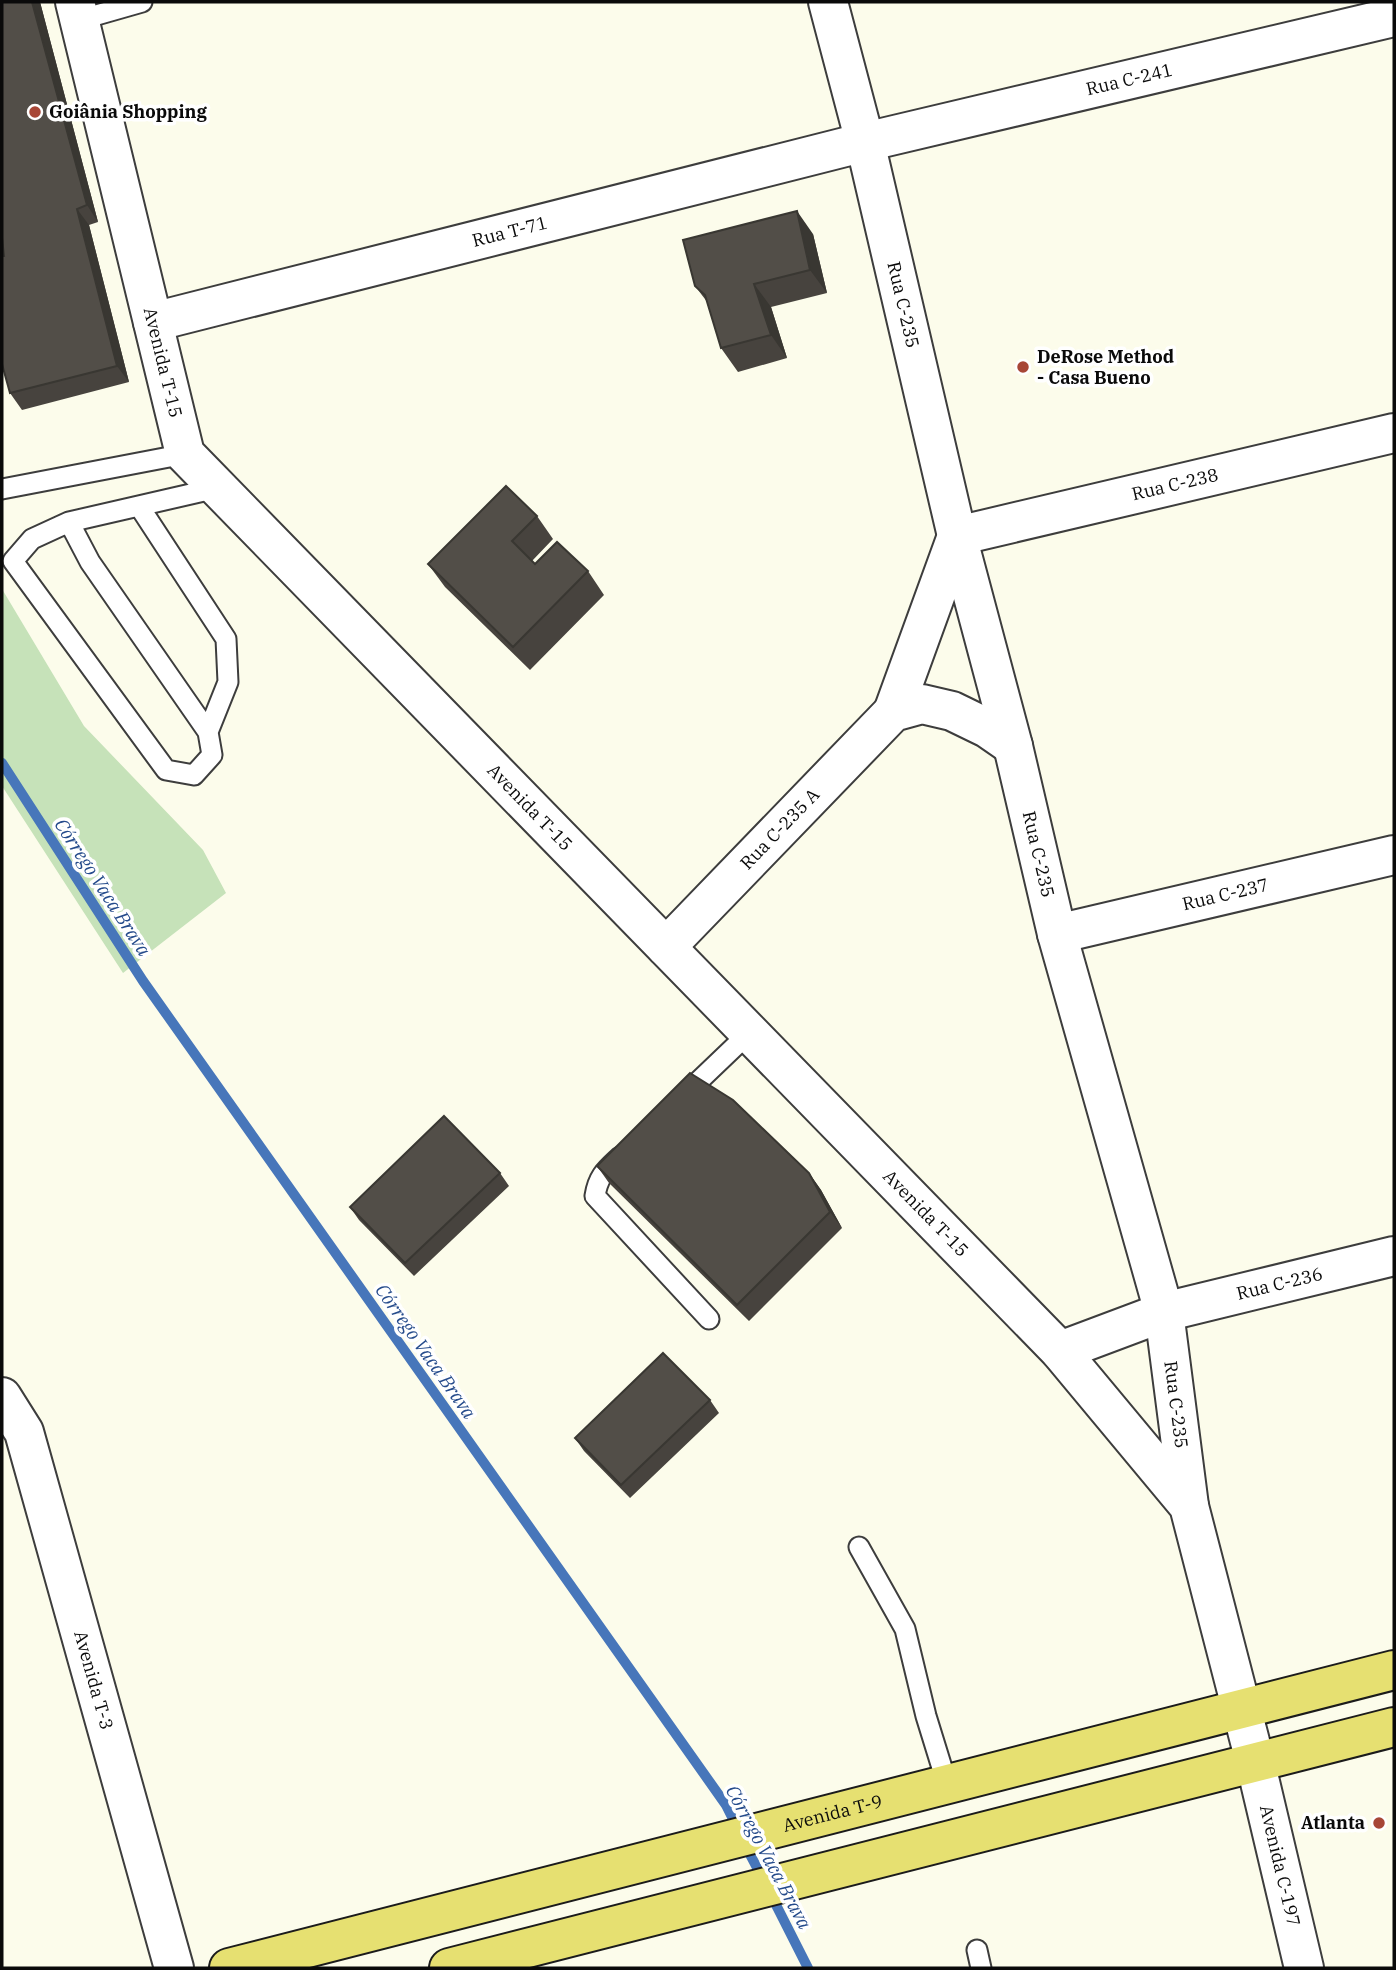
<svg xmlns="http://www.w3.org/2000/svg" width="1396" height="1970" font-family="'IBM Plex Serif',serif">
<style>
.green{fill:#c6e2b9}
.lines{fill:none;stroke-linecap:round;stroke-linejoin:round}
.stream{stroke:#4776ba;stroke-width:10}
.service-casing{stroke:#3d3d3d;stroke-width:23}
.minor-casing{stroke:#3d3d3d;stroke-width:42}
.tertiary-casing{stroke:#3d3d3d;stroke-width:42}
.primary-casing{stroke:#1b1b1b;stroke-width:42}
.service{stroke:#fff;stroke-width:19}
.minor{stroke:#fff;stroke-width:38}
.tertiary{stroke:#fff;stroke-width:38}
.primary{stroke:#e6e071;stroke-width:38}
.wall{fill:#47433e}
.shaded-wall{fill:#393732}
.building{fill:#524e48;stroke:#393732;stroke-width:2}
.poi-dot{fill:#a74636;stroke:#fff;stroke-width:2.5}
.labels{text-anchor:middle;stroke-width:7;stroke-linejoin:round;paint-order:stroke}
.street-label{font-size:18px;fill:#0a0a0a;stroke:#fff}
.poi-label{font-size:18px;font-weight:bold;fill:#0a0a0a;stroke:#fff;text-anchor:start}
.water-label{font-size:19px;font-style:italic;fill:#254b8b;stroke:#fff}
</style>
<rect width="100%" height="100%" fill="#fcfceb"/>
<path class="green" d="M2,589l82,137 119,124 23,43 -103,80 -121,-187z"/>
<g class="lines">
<path class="stream" d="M2,763l141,218 583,824 13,26
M745,1845l19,36
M771,1895l37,73"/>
<g class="service-casing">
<path id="service" d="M79,20l63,-18
M2,489l183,-35
M139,506l87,133 2,43 -20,50
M69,522l21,40 118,170 4,23 -18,20 -28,-5 -153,-209 19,-22 37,-17 148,-34
M682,1097l68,-65
M620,1157c-14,13 -22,19 -25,39l114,123
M859,1547l46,82 21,87 21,68
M977,1950l4,18"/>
</g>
<g class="minor-casing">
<g id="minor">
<path id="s1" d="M828,2l37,140 92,394 56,210 44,188 107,378 25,194"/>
<path id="s2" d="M153,322l712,-180 529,-125"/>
<path id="s3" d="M957,536l437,-103"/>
<path d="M893,712l64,-176"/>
<path id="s4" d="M1057,934l337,-79"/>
<path id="s5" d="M666,947l227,-235 29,-8 30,7 35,17 26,18"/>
<path id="s6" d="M1164,1312l230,-56"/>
</g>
</g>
<g class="tertiary-casing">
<g id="tertiary">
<path id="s7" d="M75,2l110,452 875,897 129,155 66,255 49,207"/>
<path d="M1060,1351l104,-39"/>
<path id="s8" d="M2,1397l22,35 150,536"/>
</g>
</g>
<g class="primary-casing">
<g id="primary">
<path id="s9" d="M229,1968l1165,-298"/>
<path d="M449,1968l945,-241"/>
</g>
</g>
<use href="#service" class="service"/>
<use href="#minor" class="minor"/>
<use href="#tertiary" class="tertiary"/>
<use href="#primary" class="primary"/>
</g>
<path class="wall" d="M2,2h38l58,220 -9,3 40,157 -107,28 -12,-17 -6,-137 -1,-6h-1z
M813,234l14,59 -56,14 16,51 -49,14 -17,-24 -13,-45 -13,-17z
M537,516l16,23 -21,22 3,3 53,7 16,24 -74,75 -85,-83 -17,-23z
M597,1166l212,7 12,17 21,38 -93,93 -140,-138z
M500,1173l9,13 -95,90 -55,-56 -9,-13z
M710,1400l9,13 -89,85 -46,-47 -9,-13z"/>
<path class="shaded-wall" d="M32,2h8l58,220 -11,-17z
M77,209l12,16 40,157 -12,-16z
M797,211l16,23 14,59 -17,-23z
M754,284l17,23 16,51 -16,-23z
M809,1173l12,17 21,38 -12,-16z"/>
<path class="building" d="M2,2h30l55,203 -10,4 40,157 -107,27 -8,-29v-108h2l-2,-18z
M797,211l13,59 -56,14 17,51 -50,13 -16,-53 -10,-9 -12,-46z
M506,486l31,30 -25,25 23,23 22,-22 31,29 -75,76 -85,-83z
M690,1073l43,27 76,73 21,39 -93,93 -140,-139z
M444,1116l56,57 -95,90 -55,-56z
M663,1353l47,47 -89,85 -46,-47z"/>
<g class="poi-dot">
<circle cx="35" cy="112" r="7"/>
<circle cx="1023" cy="367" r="7"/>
<circle cx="1379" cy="1823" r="7"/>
</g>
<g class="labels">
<g class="street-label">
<text dy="6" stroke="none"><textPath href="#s2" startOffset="1006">Rua C-241</textPath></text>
<text dy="6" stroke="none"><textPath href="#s2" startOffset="368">Rua T-71</textPath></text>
<text dy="6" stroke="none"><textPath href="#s1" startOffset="312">Rua C-235</textPath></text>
<text dy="6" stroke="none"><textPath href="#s7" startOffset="371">Avenida T-15</textPath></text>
<text dy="6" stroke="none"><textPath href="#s3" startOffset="224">Rua C-238</textPath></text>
<text dy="6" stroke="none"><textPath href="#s7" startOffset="959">Avenida T-15</textPath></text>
<text dy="6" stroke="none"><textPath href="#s5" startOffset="164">Rua C-235 A</textPath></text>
<text dy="6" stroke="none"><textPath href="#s1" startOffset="878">Rua C-235</textPath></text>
<text dy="6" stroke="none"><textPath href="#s4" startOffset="173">Rua C-237</textPath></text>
<text dy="6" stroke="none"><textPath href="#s7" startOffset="1526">Avenida T-15</textPath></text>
<text dy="6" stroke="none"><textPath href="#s6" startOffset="119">Rua C-236</textPath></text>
<text dy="6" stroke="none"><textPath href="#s1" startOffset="1446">Rua C-235</textPath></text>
<text dy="6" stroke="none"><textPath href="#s8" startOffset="299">Avenida T-3</textPath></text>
<text dy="6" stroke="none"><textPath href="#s9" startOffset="623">Avenida T-9</textPath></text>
<text dy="6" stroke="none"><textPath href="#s7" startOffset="2291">Avenida C-197</textPath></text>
</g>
<g class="poi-label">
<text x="49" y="118">Goiânia Shopping</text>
<text x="1037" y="363">DeRose Method<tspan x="1037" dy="21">- Casa Bueno</tspan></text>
<text x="1365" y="1829" text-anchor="end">Atlanta</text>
</g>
<g class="water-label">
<text transform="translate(103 887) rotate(57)" y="7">Córrego Vaca Brava</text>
<text transform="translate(426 1351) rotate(55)" y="7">Córrego Vaca Brava</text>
<text transform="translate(769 1857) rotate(62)" y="7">Córrego Vaca Brava</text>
</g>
</g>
<rect width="1396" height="1970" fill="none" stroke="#0a0a0a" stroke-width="7"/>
</svg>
